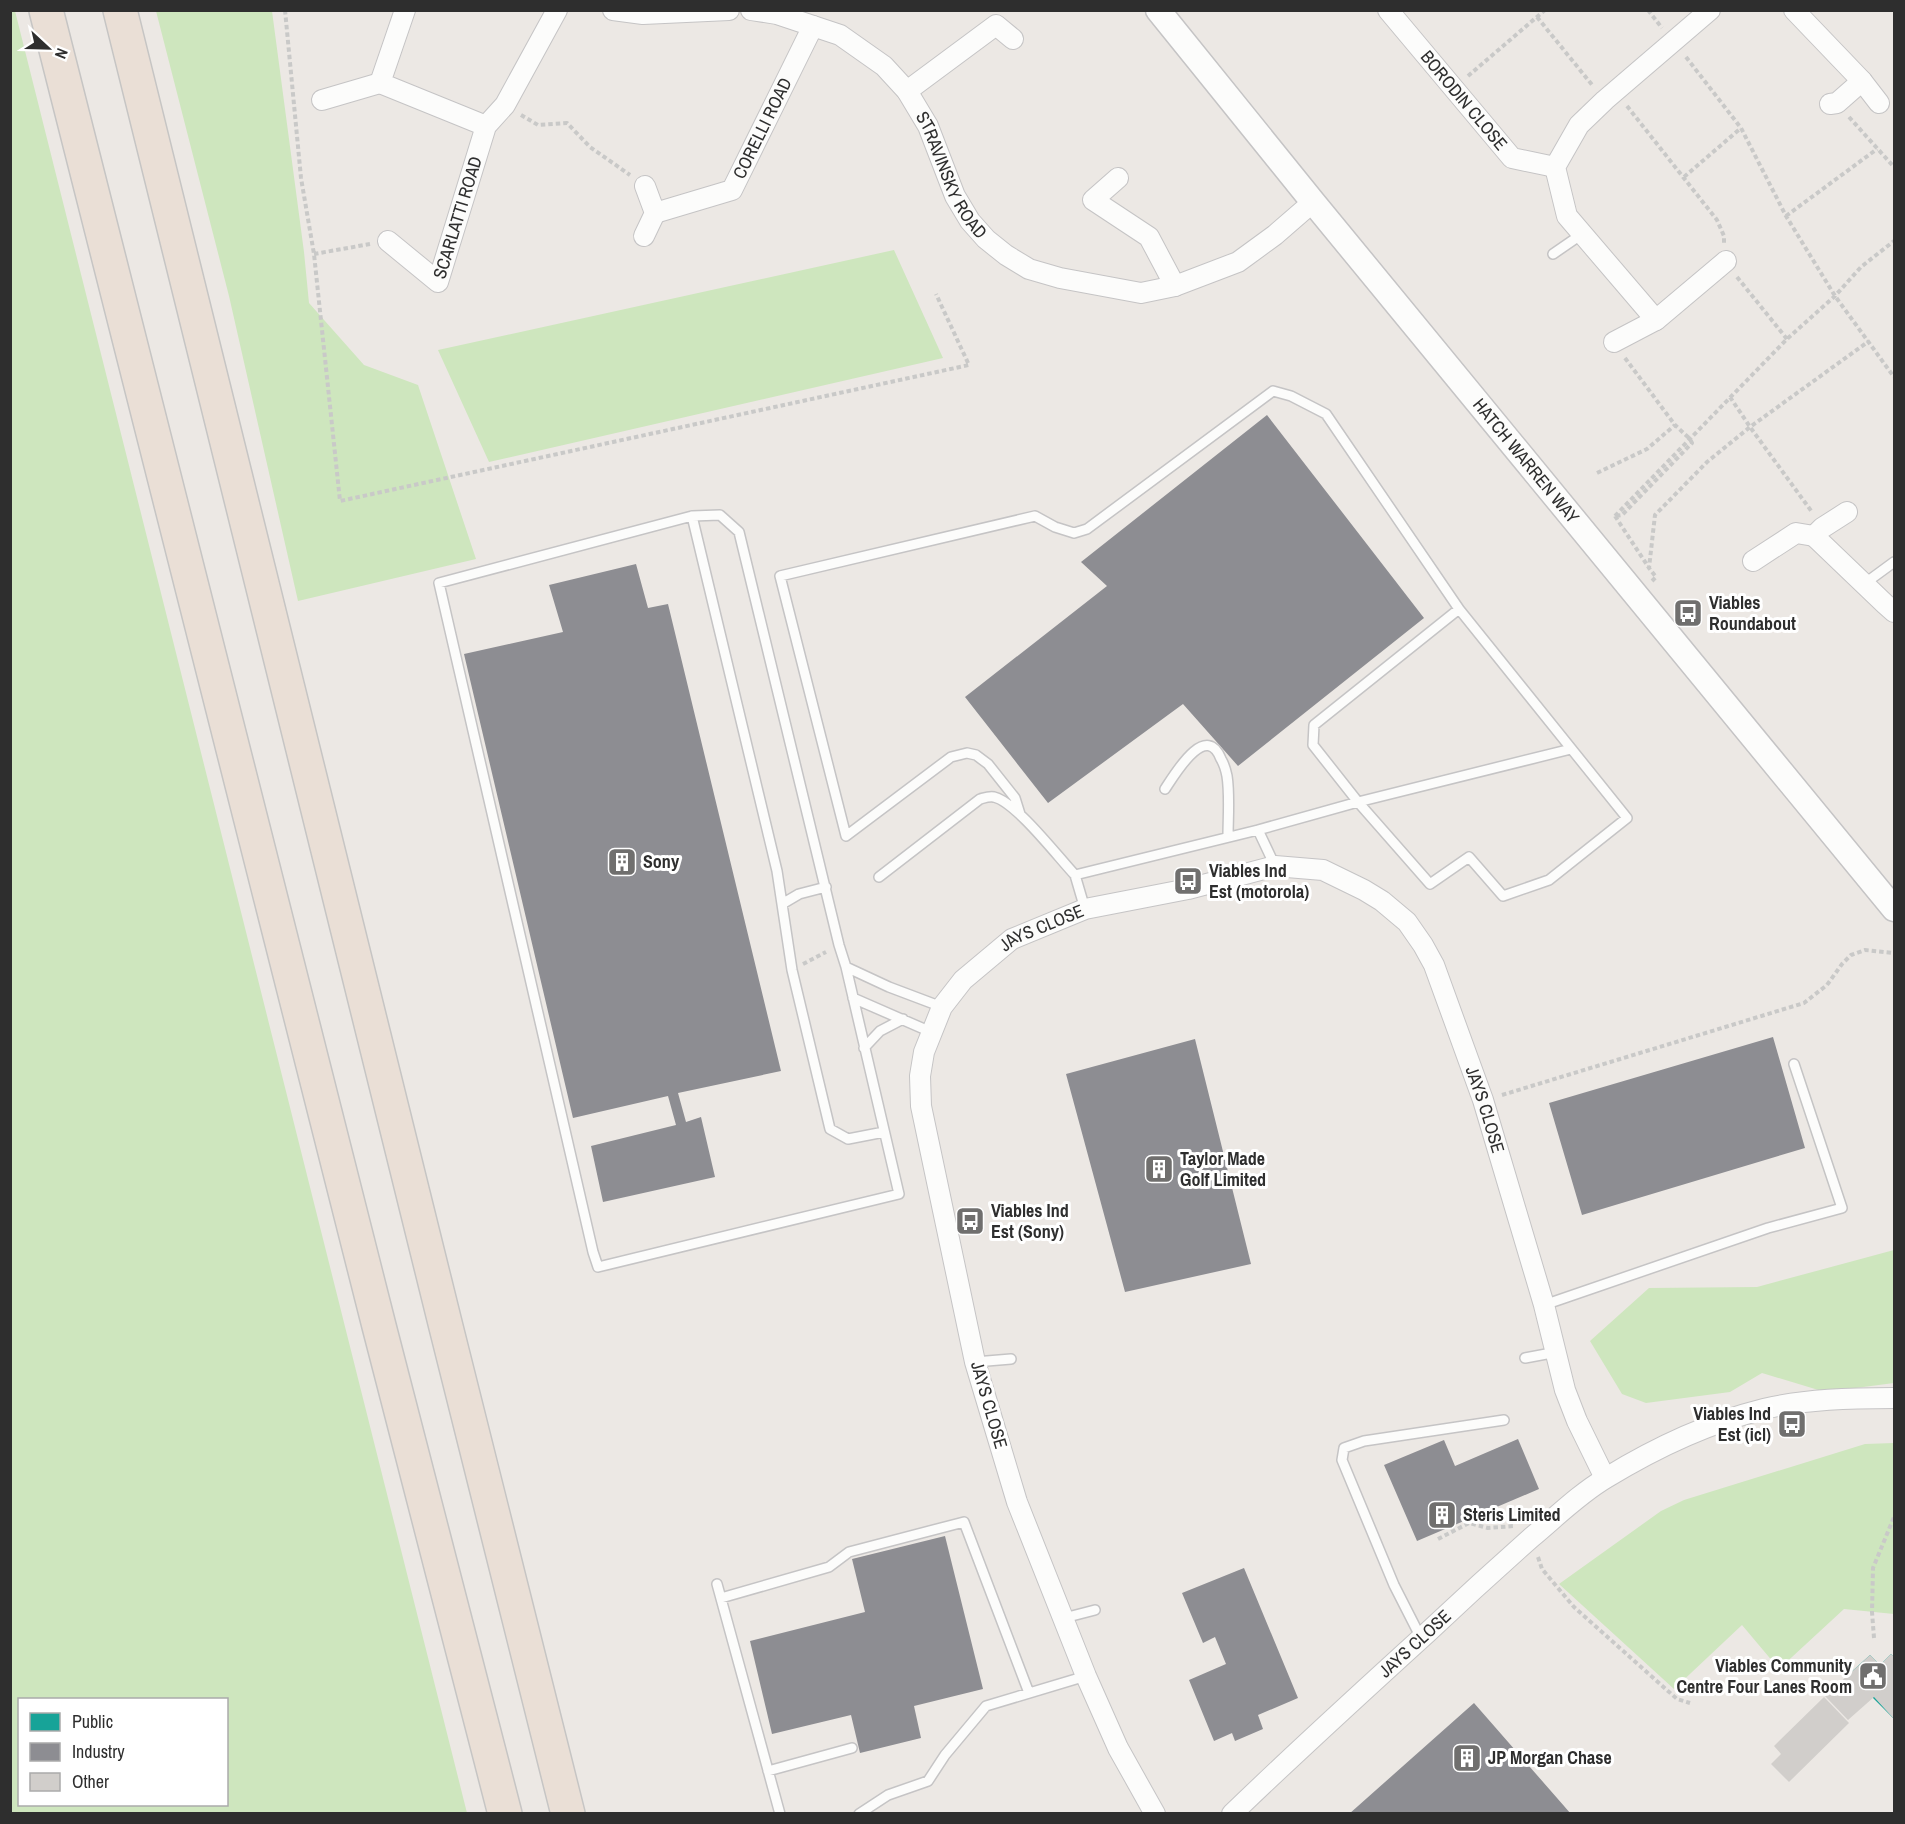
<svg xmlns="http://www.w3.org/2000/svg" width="1905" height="1824" font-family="'Archivo Narrow',sans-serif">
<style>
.green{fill:#cee6be;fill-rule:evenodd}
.public{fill:#17a398}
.industry{fill:#8d8d92}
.building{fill:#d1cecb}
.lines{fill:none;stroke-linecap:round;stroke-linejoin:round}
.service-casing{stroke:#c5c4c5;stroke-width:12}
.minor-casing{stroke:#c5c4c5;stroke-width:22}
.tertiary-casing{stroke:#c5c4c5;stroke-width:27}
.motorway-casing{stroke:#c6c5c4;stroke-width:36}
.path{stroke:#c9c9c8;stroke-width:4;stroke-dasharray:4.5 3;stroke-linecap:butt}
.service{stroke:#fcfcfb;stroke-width:9}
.minor{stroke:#fcfcfb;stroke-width:20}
.tertiary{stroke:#fcfcfb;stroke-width:24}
.motorway{stroke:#eadfd6;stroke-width:33}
.labels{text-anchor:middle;stroke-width:6;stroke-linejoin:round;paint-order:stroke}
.street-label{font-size:18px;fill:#2e2e2e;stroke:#fff}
.poi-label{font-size:18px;font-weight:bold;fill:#2e2e2e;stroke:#fff;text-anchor:start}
</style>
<rect width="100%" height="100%" fill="#ece8e4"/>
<path class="green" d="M15,11l452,1802h-456l-1,-1802zM20,1700h206v104h-206z
M156,11h116l32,241 5,51 55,62 54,20 58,174 -178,42 -69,-305z
M894,250l49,108 -454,104 -51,-112z
M1894,1250v133l-69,9 -63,-19 -32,19 -84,11 -24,-9 -32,-53 59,-53 108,-1z
M1894,1443v171l-50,-5 -65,60 -37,-44 -68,64 -115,-105 102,-73 23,-11 181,-56z"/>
<path class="public" d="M1891,1654l3,3v62l-45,-45 21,-19 10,10z"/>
<path class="industry" d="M1267,415l157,203 -186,148 -55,-62 -135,99 -83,-106 142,-111 -26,-24z
M636,564l12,44 20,-4 113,467 -103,22 8,29 15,-5 14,60 -112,25 -12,-56 85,-21 -8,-29 -95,22 -109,-464 99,-22 -14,-47z
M1773,1037l32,111 -223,67 -33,-112z
M1195,1039l56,225 -126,28 -59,-218z
M1518,1439l21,50 -122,52 -33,-76 60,-25 11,26z
M945,1536l38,153 -69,17 7,32 -61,15 -9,-38 -79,19 -22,-93 115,-29 -13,-53z
M1244,1568l54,130 -40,17 5,14 -28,12 -3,-8 -18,8 -25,-61 37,-16 -11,-27 -12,6 -21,-50z
M1474,1703l97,111h-222z"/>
<path class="building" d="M1891,1654l3,3v62l-20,-22 -26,23 -23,-24 45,-41 10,10z
M1824,1697l25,26 -60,59 -18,-18 10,-10 -7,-8z"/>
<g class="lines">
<g class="service-casing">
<path id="service" d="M1553,254l29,-20
M720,515l19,17 100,413 7,22 53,227 -301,73 -5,-15 -154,-669 253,-67z
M692,516l85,355 15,99 38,159 18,10 36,-7
M1864,584l30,-22
M1165,789c10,-15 41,-68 56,-30 3,5 5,12 6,17 3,19 1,42 1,61
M1020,814l-5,-16 -27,-34 -12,-9 -9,-2 -16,4 -105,79 -66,-260 255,-60 20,11 19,6 13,-4 186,-138 18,5 35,18 133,195
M1258,830l100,-28 -45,-57 1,-20 145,-116 168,209 -78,62 -46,16 -34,-39 -39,27 -72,-82 213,-53
M879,877l101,-78c4,-1 9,-3 14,-2 22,5 64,60 81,78
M782,904l17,-10 27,-7
M1085,909l-10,-34 183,-45 17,36
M846,967l43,20 53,20
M853,998l78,34
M864,1048l16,-17 23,-12
M1544,1305l224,-77 74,-20 -48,-144
M1525,1358l32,-6
M975,1362l36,-3
M717,1584l63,230
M721,1598l108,-31 20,-15 115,-30 65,171
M1064,1618l31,-8
M1421,1638l-27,-53 -52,-125 2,-12 20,-7 140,-21
M768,1771l84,-23
M859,1814l29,-19 40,-14 17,-26 41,-49 100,-30"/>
</g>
<g class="minor-casing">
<g id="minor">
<path d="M405,10l-25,73 106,43"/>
<path d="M613,10l30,4 86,-4"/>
<path id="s1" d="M751,10l26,4 63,21 44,31 23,25 21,35 27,70 15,25 16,18 20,16 23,14 31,9 81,15 34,-7 63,-24 37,-27 38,-33"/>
<path id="s2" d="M1388,10l124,148 43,9"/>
<path d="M1710,10l-105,90 -26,25 -24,42 12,49 89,104 70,-59"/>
<path d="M1794,10l68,71 17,22"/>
<path d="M907,91l89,-66 17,14"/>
<path d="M322,100l58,-17"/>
<path d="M1830,104l7,-1 25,-22"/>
<path d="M1118,178l-25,22 56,37 26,49"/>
<path id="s3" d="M645,186l10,27 77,-23 81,-164"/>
<path d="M644,236l11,-23"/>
<path id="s4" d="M388,241l50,41 48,-156 19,-21 52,-95"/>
<path d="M1614,342l42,-22"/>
<path d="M1847,512l-25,16 -8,8 71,68 9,8"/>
<path d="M1753,561l43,-28 18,3"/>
<path id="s5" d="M1155,1814l-37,-66 -32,-72 -69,-174 -42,-140 -54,-256 -1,-30 4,-24 18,-45 21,-27 49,-41 73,-30 103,-20 87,-23 48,4 41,20 18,11 25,21 16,23 11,20 49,135 61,205 21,85 12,31 28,57"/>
<path id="s6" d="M1232,1814c64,-62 130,-122 196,-182 34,-32 69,-64 104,-95 24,-20 47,-43 74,-59 49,-30 102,-55 158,-69 42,-10 87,-11 130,-11"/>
</g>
</g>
<g class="tertiary-casing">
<g id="tertiary">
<path id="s7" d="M1158,10l155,192 581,707"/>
</g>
</g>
<g class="motorway-casing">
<path id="motorway" d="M46,10l333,1316 126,488
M120,10l326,1317 122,487"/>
</g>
<path class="path" d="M285,10l16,168 13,76 26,247 629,-136 -33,-71
M1648,10l14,18
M1537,17l56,69
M1686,57l55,71 45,88 49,80 59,81
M1468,76l77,-66
M1627,106l90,114 7,16v7
M521,115l17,10 29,-2 23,24 40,28
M1849,117l45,50
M1684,177l57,-49
M1786,216l91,-67
M314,254l56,-10
M1737,277l50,62
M1625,358l50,67 15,14
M1730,397l20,30 62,85
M1597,473l50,-24 28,-24
M1615,516l172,-177 48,-43 26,-29 33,-26
M1615,516l34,52
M1616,516l6,-1 70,-72 -2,-4
M1652,581l4,-4 -7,-9 6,-53 52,-53 43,-35 119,-86
M803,964l23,-12
M1502,1095l302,-92 23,-18 15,-21 9,-9 14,-5 29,3
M1438,1539l31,-16 19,5 26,-2
M1538,1557l4,12 32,38 103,92 13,4
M1874,1638l-2,-26 1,-44 21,-51"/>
<use href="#service" class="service"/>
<use href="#minor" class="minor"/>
<use href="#tertiary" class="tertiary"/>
<use href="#motorway" class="motorway"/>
</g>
<defs>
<g id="bus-square" transform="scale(1.5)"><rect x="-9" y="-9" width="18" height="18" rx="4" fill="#706f6e" stroke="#fff"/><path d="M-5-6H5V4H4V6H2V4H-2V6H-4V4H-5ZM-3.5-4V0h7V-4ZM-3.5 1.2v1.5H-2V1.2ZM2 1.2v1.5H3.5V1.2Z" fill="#fff"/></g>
<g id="building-square" transform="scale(1.5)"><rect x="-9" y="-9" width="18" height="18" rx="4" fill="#706f6e" stroke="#fff"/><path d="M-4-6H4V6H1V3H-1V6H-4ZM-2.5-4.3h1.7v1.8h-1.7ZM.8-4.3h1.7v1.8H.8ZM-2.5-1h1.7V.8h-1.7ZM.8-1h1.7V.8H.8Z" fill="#fff"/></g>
<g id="civic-square" transform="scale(1.5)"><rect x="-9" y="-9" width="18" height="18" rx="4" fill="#706f6e" stroke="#fff"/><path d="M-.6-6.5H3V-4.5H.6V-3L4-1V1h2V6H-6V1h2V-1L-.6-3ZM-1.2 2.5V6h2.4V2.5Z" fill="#fff"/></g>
</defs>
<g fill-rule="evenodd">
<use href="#bus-square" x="1688" y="613"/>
<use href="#building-square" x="622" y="862"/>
<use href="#bus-square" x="1188" y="881"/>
<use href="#building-square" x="1159" y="1169"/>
<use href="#bus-square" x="970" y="1221"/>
<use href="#bus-square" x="1792" y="1424"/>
<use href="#building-square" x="1442" y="1515"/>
<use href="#civic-square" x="1873" y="1676"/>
<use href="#building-square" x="1467" y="1758"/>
</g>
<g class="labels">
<g class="street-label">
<text dy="6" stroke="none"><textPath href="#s2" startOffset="118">BORODIN CLOSE</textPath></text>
<text dy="6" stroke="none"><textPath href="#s3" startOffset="178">CORELLI ROAD</textPath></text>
<text dy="6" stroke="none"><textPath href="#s1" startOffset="276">STRAVINSKY ROAD</textPath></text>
<text dy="6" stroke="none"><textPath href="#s4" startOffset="132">SCARLATTI ROAD</textPath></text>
<text dy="6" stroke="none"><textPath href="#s7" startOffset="582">HATCH WARREN WAY</textPath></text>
<text dy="6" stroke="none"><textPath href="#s5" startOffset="982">JAYS CLOSE</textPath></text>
<text dy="6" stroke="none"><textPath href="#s5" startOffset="1576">JAYS CLOSE</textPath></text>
<text transform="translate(989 1405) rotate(74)" y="6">JAYS CLOSE</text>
<text dy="6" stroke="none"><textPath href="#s6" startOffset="250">JAYS CLOSE</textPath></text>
</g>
<g class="poi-label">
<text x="1709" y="609">Viables<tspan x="1709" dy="21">Roundabout</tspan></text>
<text x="643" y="868">Sony</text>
<text x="1209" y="877">Viables Ind<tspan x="1209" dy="21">Est (motorola)</tspan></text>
<text x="1180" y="1165">Taylor Made<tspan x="1180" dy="21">Golf Limited</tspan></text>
<text x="991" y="1217">Viables Ind<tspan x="991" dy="21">Est (Sony)</tspan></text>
<text x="1771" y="1420" text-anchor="end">Viables Ind<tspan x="1771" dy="21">Est (icl)</tspan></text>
<text x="1463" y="1521">Steris Limited</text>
<text x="1852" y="1672" text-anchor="end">Viables Community<tspan x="1852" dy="21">Centre Four Lanes Room</tspan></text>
<text x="1488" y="1764">JP Morgan Chase</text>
</g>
</g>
<rect width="1905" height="1824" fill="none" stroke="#2e2e2e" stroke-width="24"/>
<rect x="18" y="1698" width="210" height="108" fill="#ffffff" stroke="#ababab" stroke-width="1.5"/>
<rect x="30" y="1713" width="30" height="18" fill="#17a398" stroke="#ababab" stroke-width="1.5"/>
<text x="72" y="1728" font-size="18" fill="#2e2e2e">Public</text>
<rect x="30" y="1743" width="30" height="18" fill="#8d8d92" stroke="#ababab" stroke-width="1.5"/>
<text x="72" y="1758" font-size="18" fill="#2e2e2e">Industry</text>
<rect x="30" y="1773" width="30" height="18" fill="#d1cecb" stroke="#ababab" stroke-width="1.5"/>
<text x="72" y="1788" font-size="18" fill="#2e2e2e">Other</text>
<g transform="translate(48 48) rotate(112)" stroke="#ffffff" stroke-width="4.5" paint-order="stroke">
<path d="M0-4.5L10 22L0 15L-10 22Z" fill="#2e2e2e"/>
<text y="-9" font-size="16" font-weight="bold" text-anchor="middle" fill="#2e2e2e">N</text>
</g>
</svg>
